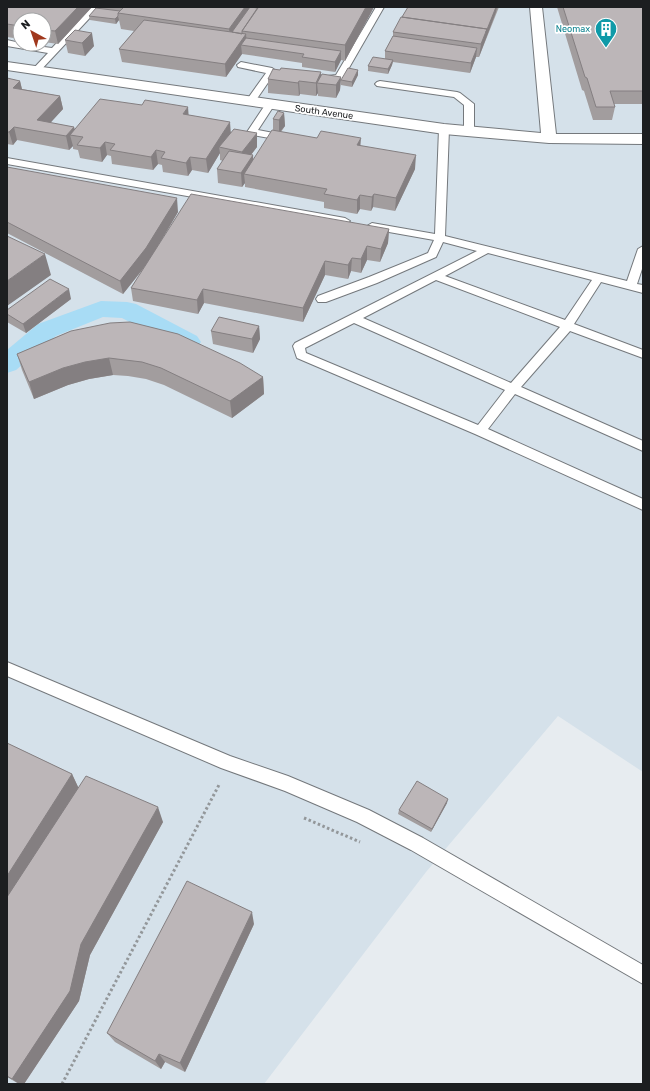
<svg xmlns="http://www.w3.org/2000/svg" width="650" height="1091" font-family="Rubik,sans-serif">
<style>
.built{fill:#d5e1ea;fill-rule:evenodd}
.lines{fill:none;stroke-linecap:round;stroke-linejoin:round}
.canal{fill:#a8dcf5;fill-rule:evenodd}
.service-casing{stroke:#74787c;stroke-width:2}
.minor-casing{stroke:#74787c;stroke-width:2}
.path{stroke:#93979a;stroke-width:3;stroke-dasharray:2.5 2.5;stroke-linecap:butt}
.service{fill:#fff;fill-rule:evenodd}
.minor{fill:#fff;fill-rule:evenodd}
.wall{fill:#a29d9e}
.shaded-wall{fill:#847f81}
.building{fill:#bcb6b8;stroke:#847f81}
.labels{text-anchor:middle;stroke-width:3.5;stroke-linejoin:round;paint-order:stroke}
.far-culture-label{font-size:9px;fill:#0d838f;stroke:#fff;text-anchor:end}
.far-street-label{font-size:9px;fill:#1c1e20;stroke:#fff}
</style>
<rect width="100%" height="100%" fill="#e7ecf0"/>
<path class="built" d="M7,7h636v765l-85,-56 -132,156 -162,212h-257zM20,20h24v24h-24z"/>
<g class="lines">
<path class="canal" d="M101,301l26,1 9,2 61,32 4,6 -4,6 -9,3 -9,-3 -57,-30 -19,-1 -47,19 -40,34 -9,3v-23l31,-26z"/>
<g class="service-casing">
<path id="service" d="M91,7h9l-61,65 -3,1 -4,-3 16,-17 -41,-7v-6l13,3v1l32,4z
M376,7h8l-42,73 -23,1 -2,-2 2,-2 17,-2z
M241,62l31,6 4,3 -22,32 -3,1 -5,-3 20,-28 -28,-6 -1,-2z
M380,81l77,11 3,1 14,11v28l-5,3 -5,-3v-27l-10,-8 -77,-11 -2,-2 2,-2z
M270,101l5,3 -17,26 31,6 2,2 -2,2 -3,1 -34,-6 -5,-3 20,-30z
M444,126l5,3 -4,107 182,45 11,-32 5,-3v20l-6,18 6,1v8l-42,-11 -27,42 69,26v8l-73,-27 -49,56 122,54v10l-128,-57 -27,35 155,70v11l-168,-76 -178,-76 -4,-12 2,-3 182,-92 -34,-9 -7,15 -59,26 -51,19h-8l-2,-3 2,-3 51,-19 59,-24 6,-13 -62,-11 -5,-3 5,-3 63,11 4,-105zM488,253l104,27 -27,40 -120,-44zM436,280l124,47 -49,56 -148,-65zM354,323l151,67 -27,35 -172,-72 -1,-5z
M7,158l338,60 5,3 -5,3 -338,-60z
M7,662l223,94 58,20 81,34 54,28 220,127v19l-232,-134 -54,-28 -72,-31 -64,-23 -214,-92z"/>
</g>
<g class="minor-casing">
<path id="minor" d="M530,7h12l14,127h87v10l-94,-1 -105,-9 -437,-64v-8l437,62 97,9z"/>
</g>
<path class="path" d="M304,818l56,24
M62,1084l158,-301"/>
<use href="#service" class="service"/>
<use href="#minor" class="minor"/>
</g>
<path class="wall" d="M7,7h85l-34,37 -14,-2v-22h-24v19l-13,-2z
M96,7h159l3,1 116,-1 -29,54 -4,-1 -6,12 -33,-5v-4l-60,-9 -16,23 -104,-15 -3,-13 15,-18 -13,-2 -2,-9 -3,4 -26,-4 -1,-4 7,-8z
M408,7h91l-20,50h-3l-6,16 -77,-11 -1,3 -4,9 -20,-3v-5l17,-7v-8l8,-15v-4z
M557,7h86v97h-29l1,3 -3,13h-19l-9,-29 -2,-1z
M75,30l19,16 -9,10 -17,-3 -3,-13z
M280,70l41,2v5h20l-1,13 -4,8 -18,-2v-3l-2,3 -16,-2 -1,2 -31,-3v-14z
M358,70v5l-6,12 -11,-2v-5z
M7,78l13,3 2,8 38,7 3,13 -13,14 24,4 1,3 114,-15 42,17 26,15 -6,8h2v5l20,-29v-12l11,-6 1,13 -4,6 80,14 54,23 -20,42 -22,-4 -2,4 -11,-2 -3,5 -33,-6v-6l-79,-15v-4l-3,4 -24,-4 -1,-14 6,-8 -3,-1v-7l-12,20 -16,-3 -4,6 -25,-4 -1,-7 -4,-1 -5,6 -41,-6 -1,-8 -4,-1 -5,7 -22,-4 -2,-8 -5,-1v-3l-4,4 -52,-10 -4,5 -6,-1z
M7,167l171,45 -18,31 229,-14 -1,14 -8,19 -13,-2 -6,13 -10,-2 -3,8 -23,-4 -22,47 -99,-19 -6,11 -65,-13 -2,-13 13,-20 -21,26 -116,-61z
M71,299l-45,34 -19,-11v-12z
M259,326l1,13 -7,14 -40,-9 -2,-13z
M71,331l192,46 1,17 -32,24 -68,-33 -18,-6 -18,-3 -15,-1 -24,4 -21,6 -34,14 -12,-29 -5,-16z
M7,743l65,31 6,13 85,35 -73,133 -11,46 -55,83h-5l-12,-7z
M447,803l-16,29 -33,-18 1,-4z
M254,924l-69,148 -20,-10 -4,7 -46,-27 -8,-9z"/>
<path class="shaded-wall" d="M78,7h14l-34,37 -3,-13z
M245,7h10v2l-24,36 -2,-16z
M366,7h8l-29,54v-16z
M496,7h1l-1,5 -17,45 2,-13z
M118,16l1,4 -3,4 -1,-5z
M92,33l2,13 -9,10 -3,-13z
M246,34l1,11h-6l1,9 -16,23 -1,-13z
M477,48l-1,9 -6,16 1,-10z
M341,51v9l-6,12v-10z
M393,60l-1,5 -4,9v-5z
M358,70v5l-6,12v-5z
M321,72v11h-4l1,10 -2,3v-13z
M341,77l-1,13 -4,8v-13z
M20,81l3,13 -10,-6z
M299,81l1,13 -1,2 -1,-13z
M60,96l3,13 -21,23 -5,-12z
M188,107l1,13 -6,-6z
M284,113l1,13 -6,7v-13z
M230,122l1,13 -12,12 1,6 -12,20 -2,-14z
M14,127l3,13 -4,5 -4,-13z
M74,127l2,9 -6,-1 3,11 -4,4 -3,-14z
M257,133v14l-14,18 -1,-13z
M361,138l-1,13 -3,-6z
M105,142l2,13 -5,7 -2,-14z
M156,150l2,14 -5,6 -2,-13z
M253,155l1,14 -10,5 1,9 -3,4 -1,-14z
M416,155l-1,14 -20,42 1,-13z
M190,157l2,13 -4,6 -2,-13z
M374,194l-1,13 -2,4 1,-14z
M360,195v14l-3,5v-14z
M177,198l1,14 -29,49 -26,33 -3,-13z
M389,229l-1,14 -8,19 1,-13z
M367,246v14l-6,13v-14z
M45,254l6,21 -44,31v-25z
M352,258l-1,13 -3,8v-14z
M325,261v14l-22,47v-14z
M69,289l2,10 -45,34 -3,-9z
M203,289l1,14 -6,11 -1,-14z
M259,326l1,13 -7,14 -1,-14z
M109,358l4,17 -24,4 -21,6 -34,14 -5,-17 34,-14 22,-6z
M263,377l1,17 -32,24 -2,-17z
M72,774l7,15 -72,117v-30z
M448,799l-1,4 -16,29 1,-3z
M158,807l5,15 -73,133 -11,46 -55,83h-5l-7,-5 69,-135z
M252,912l2,12 -69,148 -5,-9z
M159,1054l6,8 -4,7 -6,-8z"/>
<path class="building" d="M7,7h71l-23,24 -11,-1v-10h-24v6l-13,-2z
M124,7h121l-16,22 -111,-16z
M250,7l8,1 -16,23v3l-10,-2z
M258,7h108l-21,38 -103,-14z
M408,7h88l-10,25 1,-3 -85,-12z
M563,7h80v84h-33l5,16h-19l-9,-29 -2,-1z
M96,8l24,3 -2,2v3l-3,3 -26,-3z
M401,17l86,12 -6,15 -88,-12z
M144,20l102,14 -21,30 -106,-15z
M75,30l17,3 -10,10 -17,-3z
M393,36l84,12 -6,15 -86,-12z
M246,38l95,13 -6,11 -33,-5 2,-3 -63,-9z
M373,57l20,3 -5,9 -20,-3z
M281,68l40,4 -5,11 -17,-2 -1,2 -30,-4 5,-10 7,1z
M348,68l10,2 -6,12 -11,-2z
M322,74l19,3 -5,8 -19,-2z
M7,78l13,3 -7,7 47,8 -23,24 37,7 -8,9 -52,-9 -5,5h-2z
M100,99l42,6 3,-5 43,7 -5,7 47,8 -24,37 -16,-2 -4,6 -25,-5 4,-6 -9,-2 -5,7 -41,-7 5,-6 -10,-2 -5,6 -23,-3 6,-8 -13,-2z
M278,111l6,2 -5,7 -6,-1z
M234,129l23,4 -15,19 -23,-5z
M272,130l45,8 4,-7 40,7 -4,7 59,10 -20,43 -22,-4 -2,3 -12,-2 -3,5 -33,-6 3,-5 -83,-15z
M229,151l24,4 -12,18 -24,-4z
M7,167l170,31 -31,50 -26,33 -113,-59z
M191,194l198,35 -8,20 -14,-3 -6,13 -9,-1 -4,7 -23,-4 -22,47 -100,-19 -6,11 -66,-12z
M7,236l38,18 -38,27z
M50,279l19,10 -46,35 -16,-10v-4z
M219,317l40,9 -7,13 -41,-8z
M130,322l48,12 62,29 23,14 -33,24 -69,-33 -19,-6 -17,-2 -16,-2 -24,4 -22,6 -34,14 -12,-28 54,-23 39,-8z
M7,743l65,31 -65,102z
M86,776l72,31 -77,137 -11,47 -58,88 -5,-3v-179z
M417,781l31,18 -16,30 -33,-19z
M187,881l65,31 -72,151 -21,-9 -4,7 -48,-28z"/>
<defs>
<g id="building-pin" transform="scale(1.15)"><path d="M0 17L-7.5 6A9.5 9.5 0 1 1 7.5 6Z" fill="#0f9aa8" stroke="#fff"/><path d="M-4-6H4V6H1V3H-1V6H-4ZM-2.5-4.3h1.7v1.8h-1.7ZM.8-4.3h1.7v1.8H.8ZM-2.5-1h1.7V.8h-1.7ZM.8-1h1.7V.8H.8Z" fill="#fff"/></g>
</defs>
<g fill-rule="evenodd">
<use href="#building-pin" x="606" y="29"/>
</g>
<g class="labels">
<g class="far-culture-label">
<text x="590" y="32">Neomax</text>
</g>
<g class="far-street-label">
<text transform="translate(324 112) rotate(8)" y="3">South Avenue</text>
</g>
</g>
<rect width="650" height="1091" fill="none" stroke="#1c1e20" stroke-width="16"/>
<g transform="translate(32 32) rotate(320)"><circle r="19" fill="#ffffff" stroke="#a4a5a6"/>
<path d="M0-3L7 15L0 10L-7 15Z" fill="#a0381d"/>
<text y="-6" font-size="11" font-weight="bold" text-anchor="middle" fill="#1c1e20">N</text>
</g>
</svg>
